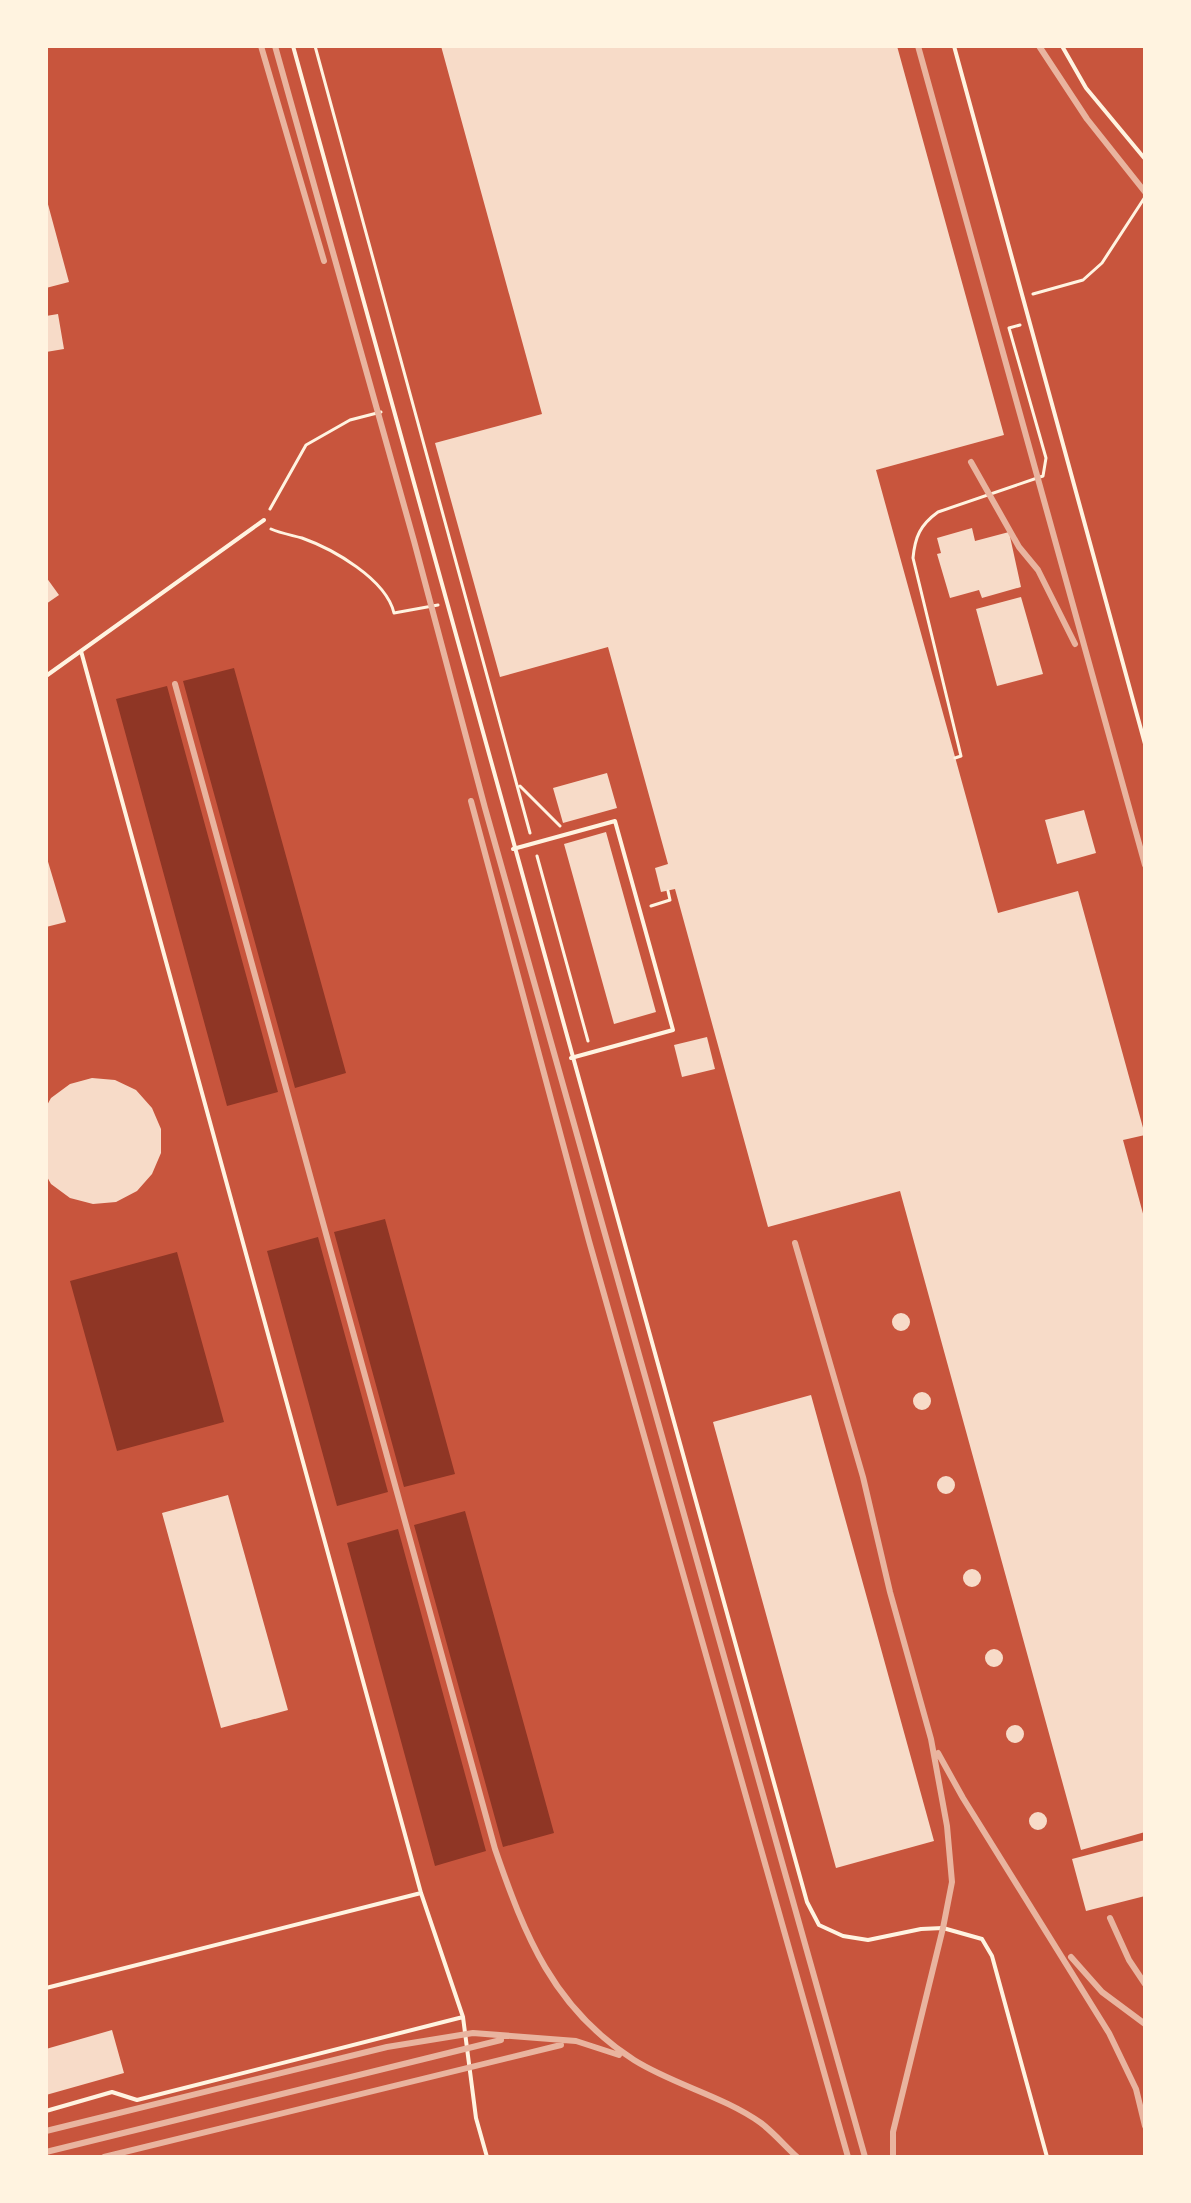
<svg xmlns="http://www.w3.org/2000/svg" width="1191" height="2203" font-family="'Source Sans 3',sans-serif">
<style>
.water{fill:#8f3625}
.building{fill:#f7dbc8}
.lines{fill:none;stroke-linecap:round;stroke-linejoin:round}
.path{stroke:#fff3e0;stroke-width:3}
.service{stroke:#fff3e0;stroke-width:4}
.rail{stroke:#e9b49f;stroke-width:6}
</style>
<rect width="100%" height="100%" fill="#c8553d"/>
<path class="water" d="M234,668l112,405 -51,15 -112,-407z
M167,686l111,406 -51,14 -111,-407z
M385,1219l70,255 -51,13 -70,-255z
M318,1237l70,255 -51,14 -70,-255z
M177,1252l47,170 -107,29 -47,-170z
M465,1511l89,322 -51,14 -89,-322z
M398,1529l88,322 -51,15 -88,-323z"/>
<path class="building" d="M441,46h456l107,389 -128,35 122,443 80,-22 67,244 -22,5 22,81v611l-64,18 -181,-659 -132,36 -93,-338 -14,3 -6,-24 13,-4 -60,-217 -108,30 -65,-234 107,-29z
M46,197l23,85 -23,6z
M58,314l6,35 -18,3v-36z
M972,528l3,13 34,-9 12,55 -39,11 -3,-8 -29,8 -13,-44 4,-1 -4,-15z
M46,577l13,18 -13,9z
M1021,597l22,77 -46,12 -21,-77z
M607,773l10,35 -54,15 -10,-35z
M1084,810l12,43 -39,11 -12,-44z
M606,832l50,180 -42,12 -50,-180z
M46,855l20,67 -20,5z
M707,1037l8,32 -33,8 -8,-32z
M92,1078l23,2 21,10 16,18 9,21v24l-9,21 -15,17 -21,11 -23,2 -23,-6 -19,-14 -5,-9v-68l5,-9 19,-14z
M892 1322a9 9 0 1 1 18 0a9 9 0 1 1-18 0Z
M913 1401a9 9 0 1 1 18 0a9 9 0 1 1-18 0Z
M811,1395l123,446 -98,27 -123,-446z
M937 1485a9 9 0 1 1 18 0a9 9 0 1 1-18 0Z
M228,1495l60,215 -67,18 -59,-215z
M963 1578a9 9 0 1 1 18 0a9 9 0 1 1-18 0Z
M985 1658a9 9 0 1 1 18 0a9 9 0 1 1-18 0Z
M1006 1734a9 9 0 1 1 18 0a9 9 0 1 1-18 0Z
M1029 1821a9 9 0 1 1 18 0a9 9 0 1 1-18 0Z
M1145,1840v56l-59,15 -14,-52z
M112,2030l12,43 -78,22v-46z"/>
<g class="lines">
<path class="path" d="M315,46l215,787
M1033,294l50,-14 19,-17 43,-66
M270,509l36,-64 44,-25 31,-8
M271,529c9,4 20,6 31,9 31,11 84,41 92,75l44,-8
M955,758l6,-2 -48,-198c2,-21 7,-33 25,-46l105,-36 3,-18 -37,-130 11,-3
M520,786l40,40
M537,856l51,185
M651,906l19,-6 -2,-9"/>
<path class="service" d="M293,46l514,1856 12,23 24,11 25,4 53,-11 22,-1 39,11 10,17 55,201
M954,46l191,698
M1062,46l24,42 59,71
M81,651l340,1242 42,124 13,101 11,39
M46,676l218,-156
M513,849l102,-28 58,209 -102,28
M46,1988l375,-95
M46,2111l66,-19 25,8 326,-83"/>
<path class="rail" d="M261,46l63,215
M275,46l139,495 71,267 380,1349
M918,46l227,819
M1039,46l48,73 58,73
M971,462l48,85 19,23 37,74
M175,684l320,1165c30,87 58,159 139,211 40,25 89,36 127,63 13,10 24,23 36,34
M471,801l118,440 259,916
M795,1243l68,234 27,115 41,147 16,87 5,56 -9,46 -50,204v25
M938,1753l25,45 146,235 27,56 9,37
M1110,1918l19,42 16,24
M1071,1957l31,35 43,32
M46,2131l341,-84 86,-14 103,8 43,14
M46,2152l455,-112
M104,2157l457,-112"/>
</g>
<rect width="1191" height="2203" fill="none" stroke="#fff3e0" stroke-width="96"/>
</svg>
